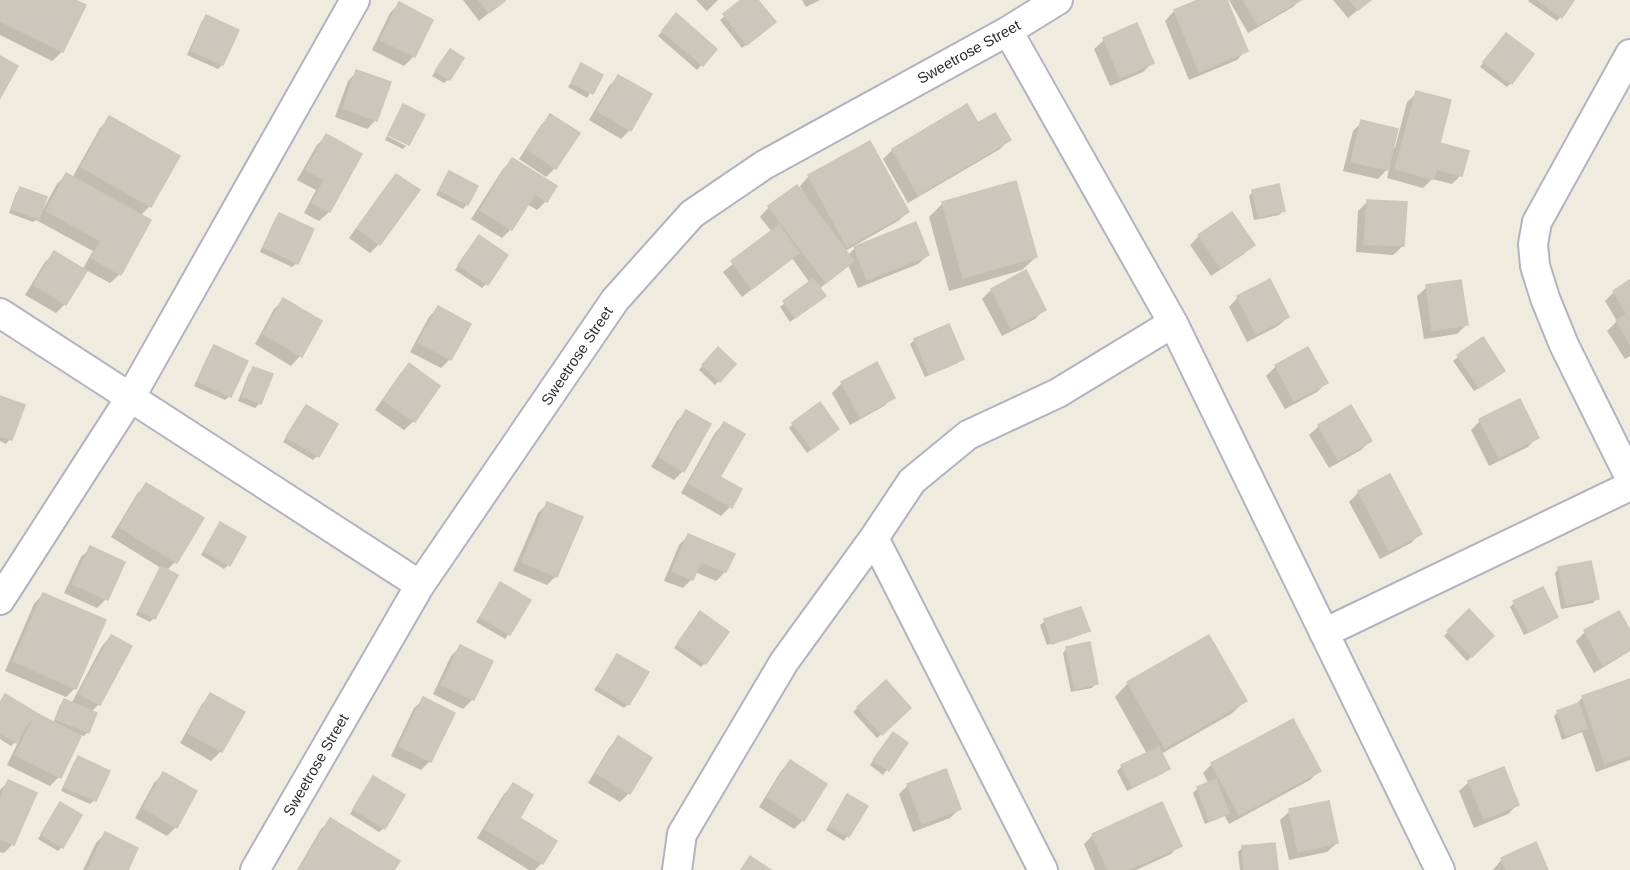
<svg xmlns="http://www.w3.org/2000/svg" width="1630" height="870" font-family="Arial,sans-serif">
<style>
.shadow{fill:#0003}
.building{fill:#cbc7bd;stroke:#cbc7b7;stroke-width:1.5}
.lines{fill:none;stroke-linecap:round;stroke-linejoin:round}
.street-casing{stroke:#b2b3c1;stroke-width:32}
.street{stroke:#fff;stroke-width:28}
.labels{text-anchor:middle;stroke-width:4.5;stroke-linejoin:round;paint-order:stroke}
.street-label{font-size:15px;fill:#2d2d2d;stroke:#fff}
</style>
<rect width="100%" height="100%" fill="#efebde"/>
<path class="shadow" d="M0,0h71l13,6 -22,46 -10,9 -52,-26z
M463,0h39l1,1 -24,20z
M696,0h22l-11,11z
M744,0h12l13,26 -27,22 -22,-28z
M802,0h18l-14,7z
M1202,0h24l20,50 -9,10 -48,20 -24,-59 9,-10z
M1229,0h71l-7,7 -45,26z
M1333,0h37l-22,18z
M1529,0h44l-16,21 -29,-20z
M399,4l32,16 -18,37 -9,9 -32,-16 18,-37z
M206,17l31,14 -15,34 -4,4 -31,-14 15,-34z
M672,20l43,30 -18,20 -39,-34z
M1501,39l10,44 -4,4 -27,-20z
M1104,40l48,23 -9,9 -33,14 -16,-37z
M450,51l-1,28 -5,4 -12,-7z
M582,65l19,10 -14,23 -19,-11z
M357,72l19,48 -9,9 -32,-12 13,-36z
M618,77l12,53 -9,9 -32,-19 20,-34z
M1417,93l21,51 23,31 -9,9 -20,-5 -9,9 -36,-10 3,-12 -12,13 -35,-8 10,-40 9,-9 33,26 12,-46z
M550,116l5,52 -9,9 -27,-18 22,-34z
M110,118l40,88 -10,10 -20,58 -10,9 -24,-13 -21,34 -9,9 -31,-18 20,-33 10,-9 27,17 11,-19 -57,-31 -3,2 -24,-9 7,-20 4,-4 21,24 16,-29 9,-9 6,3 28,-50z
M978,125l31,15 -9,9 -92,54 -25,-44 9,-9z
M326,136l34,19 -31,57 -10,9 -15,-8 12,-23 -19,-10 20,-35z
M387,136l19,10 -3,3 -18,-9z
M512,160l34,41 -9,9 -10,-6 -16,25 -9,9 -31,-19 32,-50z
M449,173l18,31 -4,5 -27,-14z
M396,175l-17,69 -9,9 -21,-15 38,-53z
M809,176l99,36 -10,9 -53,30 3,4 7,-7 73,7 -10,9 -60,24 -10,-23 -29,24v11l-29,22 -10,-15 30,-24 -18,-25 -50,39 -19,-25 49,-40 -12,-15 9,-10 35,-13 -4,-8z
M1253,191l31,19 -5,5 -25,5 -5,-24z
M1368,201l35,45 -10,9 -37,-3 2,-41z
M943,203l93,54 -14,13 -73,21 -20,-74z
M280,214l17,49 -5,4 -32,-15 15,-33z
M1199,236l54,9 -9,9 -33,22 -21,-31z
M475,242l11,42 -4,4 -27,-18z
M1630,282v74l-5,3 -18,-28 10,-10 -12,-20 9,-9z
M1427,287l39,38 -9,9 -33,5 -7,-43z
M991,290l54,19 -10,10 -33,17 -20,-37z
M1238,297l50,20 -10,9 -31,16 -18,-35z
M284,300l36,22 -20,34 -9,10 -36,-22 19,-35z
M438,307l12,52 -9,9 -31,-16 19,-35z
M915,340l47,18 -4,5 -33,14 -15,-33z
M1482,340l16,35 -24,16 -21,-30z
M215,347l15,49 -5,4 -31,-14 16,-35z
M718,349l16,15 -19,21 -16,-15z
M1307,349l19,34 -9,9 -32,17 -19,-33 10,-10z
M876,364l17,33 -9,9 -34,19 -18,-32 10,-10z
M409,365l5,56 -10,9 -29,-20 25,-36z
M254,369l17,6 -11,28 -5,5 -17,-7 11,-28z
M0,398l10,41 -4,5 -6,-3z
M306,407l11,49 -4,4 -30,-18z
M686,412l-3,59 -9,9 -23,-13 26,-46z
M1480,421l57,16 -9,10 -39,19 -18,-36z
M724,423l-7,54 13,30 -9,9 -40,-23 34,-60z
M793,424l40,9 -26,20 -18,-25z
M1319,426l51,15 -9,9 -32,18 -20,-33z
M1390,476l30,58 -9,9 -31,16 -31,-57 9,-9z
M146,485l29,77 -9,9 -12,47 -4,4 -14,-7 21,-42 4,-5 -50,-31 26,-43z
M547,504l9,72 -9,9 -34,-14 25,-58z
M220,524l8,41 -4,4 -23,-14z
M688,536l37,36 -9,9 -21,-9 -3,7 -9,9 -19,-7 15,-36z
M91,548l15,51 -9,9 -33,-15 17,-36z
M1559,568l38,30 -4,5 -32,6 -6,-36z
M500,584l9,50 -4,5 -29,-17z
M43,594l32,94 -9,9 -61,-26 29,-67z
M1514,603l42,13 -4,5 -28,14 -14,-28z
M1469,611l23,25 -25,25 -23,-25z
M700,613l5,50 -4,4 -27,-19z
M1045,621l43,10 -3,3v-3l-38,14 -7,-20z
M1585,632l45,1v18l-36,22 -18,-32z
M111,636l-12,68 -8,8 -3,20 -4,4 -4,-1 -21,42 -9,9 -43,-21 13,-27 -9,8 -11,-7 1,-39 4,-4 24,26 7,-7 17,8 7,-18 4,-4 7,3 31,-58z
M461,646l30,15 -18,38 -10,10 -30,-15 18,-38z
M1067,648l29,35 -4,5 -21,4 -8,-39z
M618,655l10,49 -4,4 -30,-18z
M1630,681v79l-34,12 -14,-40 -20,8 -8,-24 4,-4 15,-5 10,-10z
M886,682l23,26 -32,30 -24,-26z
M1128,683l117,18 -14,13 -70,40 7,15 -4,4 -37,18 -10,-20 5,-5 25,-12 -32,-57z
M211,695l32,18 -22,38 -10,10 -31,-18 22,-39z
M424,699l6,62 -9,9 -30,-14 23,-48z
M893,734l13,9 -23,32 -13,-10z
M618,738l11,55 -9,9 -32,-19 21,-35z
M78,758l17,42 -5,4 -29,-13 13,-29z
M790,762l13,58 -9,9 -35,-22 22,-36z
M1212,764l107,7 -9,9 -81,44 -4,-8 -20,8 -12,-31 5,-5 11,-4 -6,-11z
M163,774l13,53 -9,9 -32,-18 19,-35z
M8,782l5,62 -9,9 -4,-1v-62z
M1469,782l48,23 -9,9 -34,14 -15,-37z
M369,783l15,45 -5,4 -29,-18z
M513,785l4,34 25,44 -7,7h-6l-52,-32 27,-44z
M908,785l51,24 -9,9 -37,14 -14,-38z
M848,796l18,11 -22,34 -18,-11z
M56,808l6,39 -4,4 -20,-12z
M1290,811l47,32 -10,9 -38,8 -9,-40z
M331,820l61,50h-95l24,-41z
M105,834l31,15 -10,21h-43l13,-27z
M1093,835l87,10 -9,9 -35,16h-41l-11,-26z
M1242,848l34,22h-36l-2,-18z
M1502,859l45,11h-54z"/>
<path class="building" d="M0,0h75l11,5 -23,47 -63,-31z
M479,0h25l1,1 -16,12z
M741,0h17l18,22 -29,23 -24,-31z
M1198,0h29l21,51 -49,21 -25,-62z
M1243,0h58l-43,25z
M1350,0h21l-13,10z
M1537,0h37l-12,18z
M399,2l34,18 -18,37 -35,-17z
M676,13l41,36 -14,17 -41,-35z
M206,15l33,15 -16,35 -32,-14z
M1137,23l17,40 -34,15 -17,-40z
M1506,33l28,21 -22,30 -29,-22z
M450,49l14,9 -14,22 -15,-9z
M0,56l18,10 -18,32z
M581,63l22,12 -10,19 -22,-11z
M356,70l35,12 -14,39 -34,-13z
M618,75l34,19 -21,37 -34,-20z
M1416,91l35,9 -11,43 29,8 -7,25 -25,-7 -4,10 -38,-10z
M403,104l22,11 -16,30 -21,-10z
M967,104l11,19 17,-10 16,27 -93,55 -26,-46z
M550,114l30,19 -24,36 -29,-20z
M109,116l71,40 -29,51 -70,-40z
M1361,120l37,9 -10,41 -37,-8z
M326,134l36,20 -32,58 -18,-9 12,-23 -18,-10z
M870,141l39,71 -62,35 -39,-72z
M512,158l45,28 -10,16 -12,-8 -23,36 -32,-20z
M449,171l29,15 -10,19 -29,-15z
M66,173l85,47 -30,55 -30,-17 10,-17 -55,-30z
M396,174l24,16 -40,55 -23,-17z
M1016,181l21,76 -74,21 -21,-76z
M1279,184l6,27 -27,6 -6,-27z
M797,185l57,76 -28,22 -58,-77z
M20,187l27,10 -8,22 -27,-10z
M1367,200l40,2 -3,44 -40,-2z
M1232,212l23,33 -34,23 -23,-33z
M279,213l35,16 -16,35 -35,-17z
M916,222l13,33 -62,25 -13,-33z
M779,225l20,28 -47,36 -21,-28z
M479,235l29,20 -20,30 -30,-20z
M54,251l33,20 -21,34 -32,-20z
M1026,270l20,40 -35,18 -20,-39z
M813,279l13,17 -31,22 -12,-17z
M1270,279l19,38 -33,17 -19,-38z
M1461,280l7,45 -36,6 -6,-46z
M1630,280v64l-14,-24 11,-6 -14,-23z
M283,298l39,23 -20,36 -39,-23z
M438,306l33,18 -20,36 -33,-18z
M949,324l15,35 -35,15 -15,-35z
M1483,337l22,34 -26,17 -22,-33z
M214,345l34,16 -17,36 -34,-16z
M718,347l18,17 -16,18 -18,-17z
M1308,347l20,36 -34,18 -19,-36z
M877,362l18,36 -35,19 -19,-35z
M409,363l31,23 -25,36 -32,-22z
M253,367l20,7 -12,30 -19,-8z
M0,396l25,9 -13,35 -12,-4z
M1520,399l19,39 -40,20 -20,-39z
M820,402l19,27 -27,20 -20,-26z
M306,405l32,19 -19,33 -33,-20z
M1351,405l21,36 -34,19 -20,-35z
M686,410l25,14 -27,48 -25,-15z
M724,422l21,12 -25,43 22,12 -10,19 -43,-25z
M1390,474l32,60 -33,17 -31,-60z
M146,483l58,35 -27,45 -58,-36z
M547,502l36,15 -26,60 -35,-15z
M220,522l26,15 -16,29 -26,-15z
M688,534l47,20 -9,18 -25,-10 -8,18 -21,-9z
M90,546l35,16 -17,38 -36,-16z
M1591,561l8,38 -33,6 -8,-38z
M161,566l17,9 -23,44 -16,-8z
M500,582l31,18 -21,35 -30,-18z
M1543,587l15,30 -29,15 -16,-31z
M43,593l63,27 -30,69 -63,-28z
M1081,607l9,24 -38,13 -8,-25z
M1469,609l25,27 -22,21 -25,-26z
M700,611l29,21 -23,32 -29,-20z
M1619,611l11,19v20l-27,15 -19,-35z
M111,635l21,11 -32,59 -21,-11z
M1209,635l38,66 -82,47 -38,-66z
M1090,642l8,42 -23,5 -9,-42z
M460,645l33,16 -19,39 -33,-15z
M617,654l32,18 -20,33 -31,-19z
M1630,679v76l-25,9 -23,-68z
M886,680l25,28 -29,27 -25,-28z
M210,693l35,19 -23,40 -34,-19z
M5,694l30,18 -19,31 -16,-10v-30z
M423,697l32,16 -24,49 -32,-16z
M64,699l33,14 -8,20 -33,-14z
M1579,703l8,25 -21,8 -9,-25z
M36,713l45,23 -20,42 -46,-23z
M1293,719l28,52 -82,44 -28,-52z
M893,732l15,11 -19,28 -16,-11z
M618,736l34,22 -22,36 -34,-21z
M1159,747l11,22 -38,18 -11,-22z
M78,756l32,15 -14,30 -32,-14z
M790,760l37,24 -23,37 -37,-24z
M1504,767l15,38 -35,14 -16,-38z
M946,769l15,40 -39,15 -15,-40z
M163,772l34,19 -20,37 -34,-20z
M373,776l32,19 -20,34 -32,-20z
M1216,779l13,34 -20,8 -12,-34z
M8,780l29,13 -23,52 -14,-6v-40z
M513,783l20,12 -13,23 37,23 -14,23 -58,-35z
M847,794l21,12 -19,31 -20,-11z
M1329,801l9,42 -40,9 -9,-43z
M60,802l22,13 -19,33 -22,-14z
M1162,802l20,44 -54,24h-20l-16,-36z
M330,818l70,43 -6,9h-95z
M105,832l33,16 -10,22 -40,-1z
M1536,842l12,28h-42l-5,-12z
M1275,843l3,27h-34l-2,-24z
M750,856l21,14h-30z"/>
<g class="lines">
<g class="street-casing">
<path id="street" d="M1008,31l165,292 267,547
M1630,54l-93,168 -4,22 2,22 10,32 19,47 66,133
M0,313l420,272
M874,538l169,332
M0,600l130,-202 225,-398
M1324,633l306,-147
M255,870l165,-285 195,-285 77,-86 72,-49 244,-134 50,-31
M677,870l5,-36 102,-172 90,-124 38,-57 56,-46 90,-42 115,-70"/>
</g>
<use href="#street" class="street"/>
</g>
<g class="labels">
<g class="street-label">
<text transform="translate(969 52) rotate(-29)" y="5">Sweetrose Street</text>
<text transform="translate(577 356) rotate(-56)" y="5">Sweetrose Street</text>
<text transform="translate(316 765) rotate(-60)" y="5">Sweetrose Street</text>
</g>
</g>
</svg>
